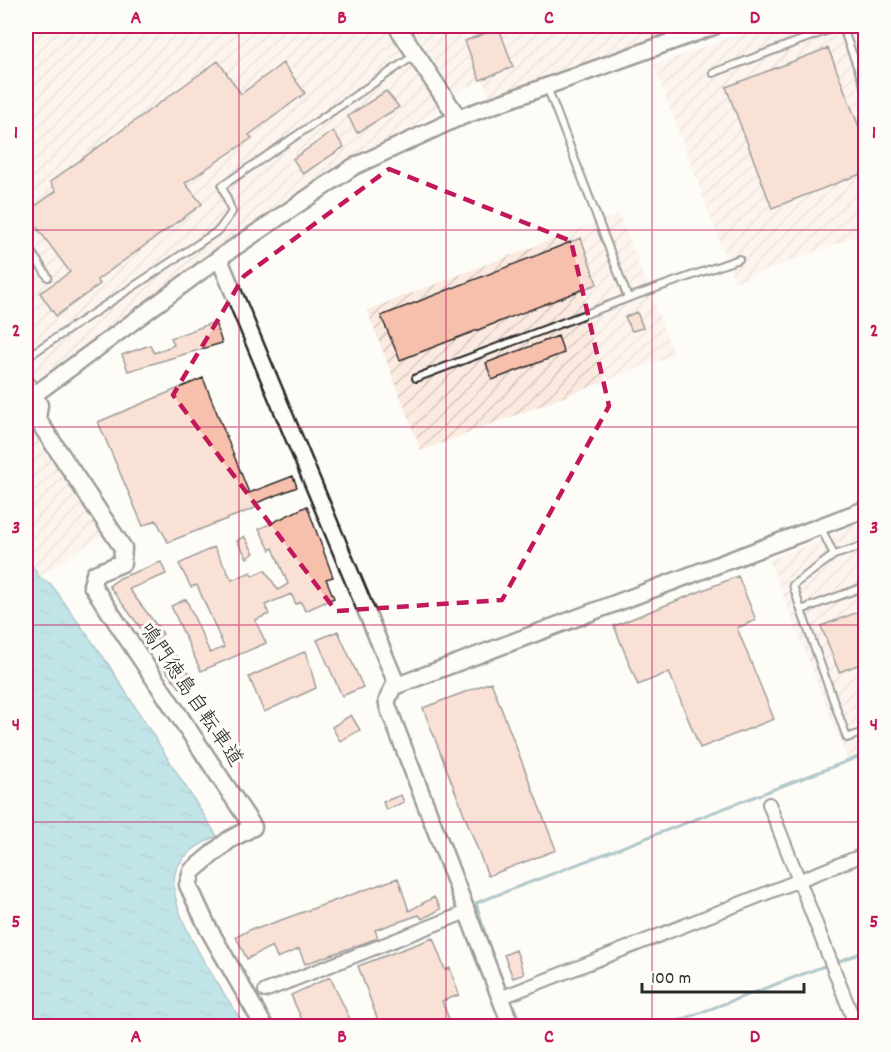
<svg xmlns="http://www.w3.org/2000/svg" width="891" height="1052" font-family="Dekko,'Klee One',sans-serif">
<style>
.industrial{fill:url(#industrial-furrows)}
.water{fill:url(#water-ripples);stroke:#598991;stroke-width:1.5}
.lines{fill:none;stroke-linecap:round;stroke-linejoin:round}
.stream{stroke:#598991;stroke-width:3}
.building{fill:#f7c0ac;stroke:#2b2b2b;stroke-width:1.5}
.service-casing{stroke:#2b2b2b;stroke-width:10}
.minor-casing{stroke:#2b2b2b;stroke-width:16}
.tertiary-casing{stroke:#2b2b2b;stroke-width:20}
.secondary-casing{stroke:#2b2b2b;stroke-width:21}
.service{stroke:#fdfcf7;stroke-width:6}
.minor{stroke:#fdfcf7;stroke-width:12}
.tertiary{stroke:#fdfcf7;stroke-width:15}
.secondary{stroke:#fdfcf7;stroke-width:16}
.marked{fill:none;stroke:#c2185b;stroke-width:4.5;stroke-dasharray:12 8;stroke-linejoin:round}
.grid{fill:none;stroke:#c2185b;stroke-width:1.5;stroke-opacity:0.55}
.labels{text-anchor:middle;stroke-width:6;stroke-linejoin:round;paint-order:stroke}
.street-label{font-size:21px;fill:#2b2b2b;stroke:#fdfcf7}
.neatline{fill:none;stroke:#c2185b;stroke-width:2}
.grid-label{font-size:20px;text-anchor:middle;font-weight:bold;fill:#c2185b}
</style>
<defs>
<pattern id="industrial-furrows" width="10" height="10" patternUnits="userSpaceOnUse" patternTransform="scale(1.5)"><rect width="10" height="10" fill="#fbeae0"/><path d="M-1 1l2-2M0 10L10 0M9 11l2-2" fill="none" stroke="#d7c9c0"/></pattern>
<pattern id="water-ripples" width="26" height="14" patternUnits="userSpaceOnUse" patternTransform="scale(1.5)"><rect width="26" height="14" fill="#78c7d5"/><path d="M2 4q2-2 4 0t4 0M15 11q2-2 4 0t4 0" fill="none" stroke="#63a2ad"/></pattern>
</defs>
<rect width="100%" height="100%" fill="#fdfcf7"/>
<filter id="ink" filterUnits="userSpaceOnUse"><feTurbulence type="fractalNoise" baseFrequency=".0167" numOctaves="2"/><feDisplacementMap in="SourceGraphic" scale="12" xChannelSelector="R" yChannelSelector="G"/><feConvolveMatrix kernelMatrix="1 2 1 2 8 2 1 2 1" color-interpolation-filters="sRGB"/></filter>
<g filter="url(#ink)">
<path class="industrial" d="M26,26h366l54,79 -46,30 -19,8 -352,241 -3,-5z
M411,26h277l-197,75 -8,-21 -28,12z
M762,26h103v207l-130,49 -81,-217z
M619,214l55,141 -253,96 -54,-141z
M26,411l80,121 -67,45 -13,-21z
M865,522v229l-18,7 -78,-198z"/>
<path class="water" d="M26,556l13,21 12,7 57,80 109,172c-16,7 -34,17 -41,34 -15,38 49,123 69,156h-219z"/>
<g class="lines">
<path class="stream" d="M490,950l-14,-47 390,-149
M494,962l13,30
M834,963l32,-12
M510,998l12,28
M665,1026l162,-61"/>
</g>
<path class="building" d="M499,28l14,39 -33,13 -15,-39z
M828,48l38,97v27l-94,36 -46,-121z
M218,61l23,33 42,-31 22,30 -56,42 3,3 -67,45 17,21 -105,76 3,4 -44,32 -16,-23 30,-21 -44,-59 30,-22 -6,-9z
M386,91l13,16 -42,26 -9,-17z
M333,131l11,16 -41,27 -10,-15z
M581,238l16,46 -197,76 -19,-44z
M637,312l6,16 -11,3 -7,-14z
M215,322l7,21 -94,28 -6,-16 28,-10 4,8 20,-8 -3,-7z
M558,336l6,17 -72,27 -6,-17z
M203,378l46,115 44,-17 4,11 -43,17 1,4 -87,34 -12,-22 -13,6 -45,-104z
M307,506l26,71 -7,2 8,19 -29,13 -4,-9 -5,2 -5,-10 -26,11 4,9 -14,6 11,23 -65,28 -30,-65 15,-7 24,54 14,-6 -27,-62 -6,2 -12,-23 35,-17 18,33 19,-8 1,4 13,-6 13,20 10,-6 -15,-36 -3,2 -11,-21z
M244,536l10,17 -7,5 -10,-17z
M161,562l5,12 -37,15 34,45 -11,9 -43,-57 11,-8z
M738,576l18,44 -19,8 37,91 -74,29 -31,-76 -31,13 -24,-59z
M866,609v53l-27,10 -18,-46z
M338,631l25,56 -21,9 -25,-56z
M306,651l10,37 -52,24 -15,-35z
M176,656l17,22 -13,10 -17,-21z
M491,682l65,168 -68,26 -65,-168z
M351,715l9,15 -20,11 -8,-14z
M401,795l3,7 -18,8 -3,-8z
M398,878l11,33 25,-14 7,12 -19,10 -3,-4 -44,15 3,8 -73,26 -6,-15 -22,9 -5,-12 -25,13 -11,-22 19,-10 1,2z
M433,938l12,32 5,-2 9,27 -17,6 7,18 -20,7h-49l-22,-60z
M516,950l8,24 -11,4 -9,-23z
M330,977l20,42 -19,7h-43l14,-6 -11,-25z"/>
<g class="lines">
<g class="service-casing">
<path id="service" d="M842,26l24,64
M713,73l126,-47
M26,244l22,33
M628,298l111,-39
M26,343l7,10 186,-123 13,-18 -10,-26 193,-131
M416,378l212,-80 -81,-211
M820,526l14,29 32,-10
M834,555l-41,30 8,25 65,-24
M801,610l46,128 19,-7"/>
</g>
<g class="minor-casing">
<path id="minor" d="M769,804l87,222
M265,991l202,-79
M500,998l366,-144"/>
</g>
<g class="tertiary-casing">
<path id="tertiary" d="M219,258l178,427
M34,395l185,-137 134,-91 105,-49 257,-92
M511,1026l-123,-319 -1,-6 6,-14 473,-178"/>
</g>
<g class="secondary-casing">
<path id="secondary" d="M397,26l61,92
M26,384l13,21 -2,14 86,129 -1,15 -27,11 -3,11 161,242 -24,13 -37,31 -4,14 20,43 56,98"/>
</g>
<use href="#service" class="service"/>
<use href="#minor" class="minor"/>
<use href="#tertiary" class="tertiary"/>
<use href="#secondary" class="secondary"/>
</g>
</g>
<path d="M0 0H891V1052H0ZM389,169l182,72 38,165 -107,194 -166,11 -163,-216 71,-119z" fill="#fdfcf7" fill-opacity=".55" fill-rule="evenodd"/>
<path class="marked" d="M389,169l182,72 38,165 -107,194 -166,11 -163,-216 71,-119z"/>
<path class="grid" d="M239,26v1000M446,26v1000M652,26v1000M26,230h840M26,427h840M26,625h840M26,822h840"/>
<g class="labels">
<g class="street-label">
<text transform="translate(192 694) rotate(56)" y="7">鳴門徳島自転車道</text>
</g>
</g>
<rect width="891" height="1052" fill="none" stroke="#fdfcf7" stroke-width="66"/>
<path d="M642 983v9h162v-9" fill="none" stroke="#2b2b2b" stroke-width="3"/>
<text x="651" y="983" font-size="18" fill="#2b2b2b" stroke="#fdfcf7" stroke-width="4.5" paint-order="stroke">100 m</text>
<rect x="33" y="33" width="825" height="986" class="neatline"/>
<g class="grid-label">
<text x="136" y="23">A</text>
<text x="342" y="23">B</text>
<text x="549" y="23">C</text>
<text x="755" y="23">D</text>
<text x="16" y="138">1</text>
<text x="874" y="138">1</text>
<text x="16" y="336">2</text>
<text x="874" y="336">2</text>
<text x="16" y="533">3</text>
<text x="874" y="533">3</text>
<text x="16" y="730">4</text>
<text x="874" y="730">4</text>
<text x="16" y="927">5</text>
<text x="874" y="927">5</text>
<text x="136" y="1042">A</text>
<text x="342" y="1042">B</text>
<text x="549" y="1042">C</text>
<text x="755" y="1042">D</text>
</g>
</svg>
